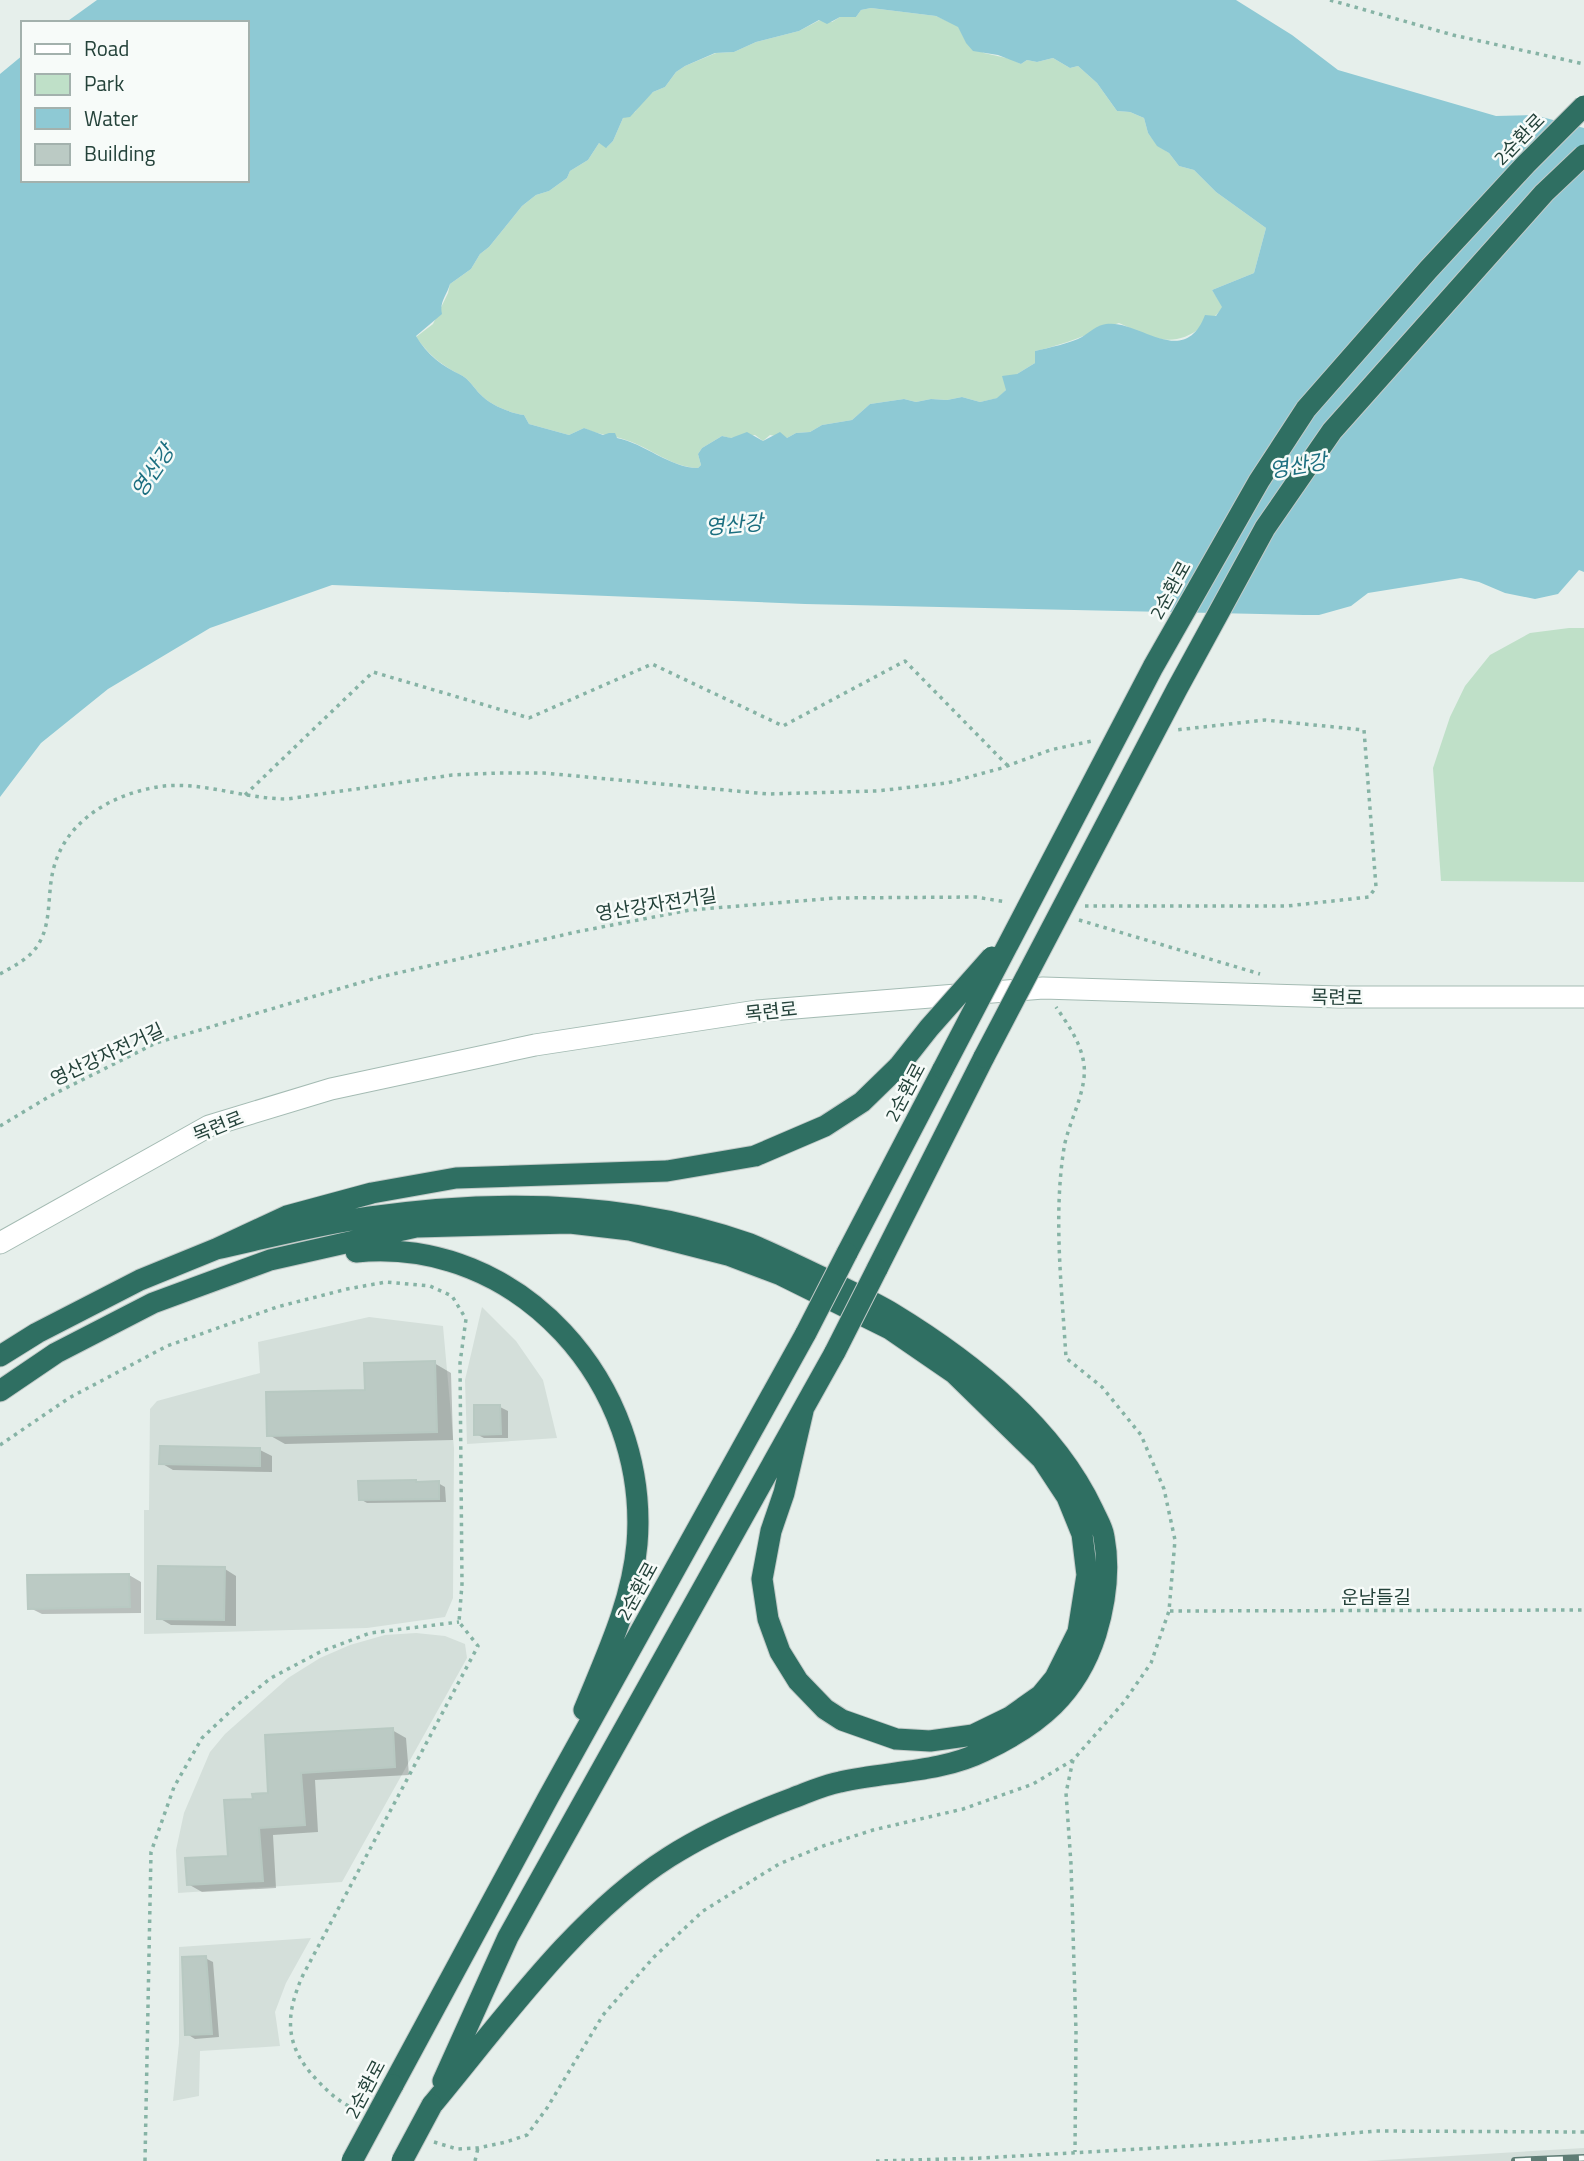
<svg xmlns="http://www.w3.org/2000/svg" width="1584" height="2161" font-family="'Titillium Web','Noto Sans KR',sans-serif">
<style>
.built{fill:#d4dfda}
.green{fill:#bfe0c8}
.water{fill:#8ec9d4;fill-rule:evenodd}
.shadow{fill:#0003}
.building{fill:#bbcac4;stroke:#b8c9c2;stroke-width:2}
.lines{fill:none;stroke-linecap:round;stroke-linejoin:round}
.secondary-casing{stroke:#a4bbb3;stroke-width:23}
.highway-casing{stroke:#c2cac8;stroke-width:23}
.path{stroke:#86b3a5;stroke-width:3.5;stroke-dasharray:3.5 5;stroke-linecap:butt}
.secondary{stroke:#fff;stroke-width:21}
.highway{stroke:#2f6f62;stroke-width:21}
.rail-casing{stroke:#5f7d75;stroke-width:8}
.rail{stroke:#f7fbf9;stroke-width:5;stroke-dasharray:16;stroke-linecap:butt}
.highway-bridge-casing{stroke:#c2cac8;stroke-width:23;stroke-linecap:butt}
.highway-bridge{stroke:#2f6f62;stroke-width:21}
.labels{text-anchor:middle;stroke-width:5;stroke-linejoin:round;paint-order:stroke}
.street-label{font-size:19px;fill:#24423a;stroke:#f7fbf9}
.water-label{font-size:21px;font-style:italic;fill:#1c6f80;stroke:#f7fbf9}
</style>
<rect width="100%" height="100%" fill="#e6efeb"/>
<path class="built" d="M482,1307l34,34 27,39 14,58 -90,6 -2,-64z
M369,1317l74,9 11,122 -1,150 -8,19 -78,11 -223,6v-124h5l1,-101 7,-8 103,-28 -2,-31z
M416,1633l29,3 20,8 2,14 -125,224 -164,11 -2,-43 8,-37 26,-61 15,-18 63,-56 32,-20 30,-13 35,-10z
M311,1938l-25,45 -11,29 5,34 -80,5 -1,45 -26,5 6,-58v-96z
M1584,2148v13h-218z"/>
<path class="green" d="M871,8l65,8 22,10 8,16 18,11 27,6 10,5 6,-4 10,2 16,-4 17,10 8,-2 19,17 20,28 13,1 14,6 4,15 9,12 12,8 10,13 15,4 22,22 50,36 -12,45 -42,17 11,17c-6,8 -12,13 -20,19 -32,25 -51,11 -84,-3 -28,9 -54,22 -84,28v12l-18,11 -11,16 -8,8 -18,4 -18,-5 -15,3 -16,-1 -15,3 -12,-3 -34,5 -18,16 -30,5 -12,7 -14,1 -9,5 -17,-3 -7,6 -8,-6 -25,3 -8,-2 -20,12 -4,6 3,11 -3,3c-25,0 -49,-21 -72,-28 -14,-5 -29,-5 -42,-12l-15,7 -40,-11 -5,-9c-14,-2 -34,-10 -44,-21 -6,-6 -11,-15 -19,-19 -20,-10 -31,-19 -45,-38l17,-13 15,-31 2,-9 21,-15 9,-15 9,-7 33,-41 14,-11 13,-4 18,-13 3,-7 18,-11 11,-17 8,4 6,-6 10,-23 12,-6 5,-8 13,-12 12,-5 11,-15 9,-6 31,-13 18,-1 22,-10 43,-11 21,-11 12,2 8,-5h16l5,-7z
M1569,628h15v254l-143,-1 -8,-113 17,-51 15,-31 25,-31 40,-22z"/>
<path class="water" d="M97,0h1139l56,35 46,35 158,46 38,-1 50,13v444l-5,-2 -21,24 -23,5 -30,-6 -26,-11 -18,-4 -93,15 -17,13 -32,9h-15l-499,-11 -473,-19 -122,43 -102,61 -67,54 -41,54v-723l23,-19v125h224v-157h-182zM871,8l65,8 22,11 8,16 7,8 25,4 23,9 6,-4 10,2 16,-4 17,10 8,-2 19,17 20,28 13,1 14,6 4,15 9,13 12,7 10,13 15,4 22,22 50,36 -12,45 -42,17 10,17 -6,9 -11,-1c-21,55 -66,4 -99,9 -9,1 -16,8 -24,13 -11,6 -34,11 -47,14v12l-18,11 -15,2 4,14 -9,8 -17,4 -18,-5 -15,3 -16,-1 -15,3 -12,-3 -34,5 -18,16 -30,5 -12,7 -14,1 -9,5 -7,-6 -17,9 -16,-9 -16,6 -9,-2 -20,12 -4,6 3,11 -3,3c-28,0 -54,-25 -81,-30l-2,-5h-6l-6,2 -19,-7 -15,7 -40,-11 -5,-9c-14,-2 -34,-10 -44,-21 -6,-6 -11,-15 -19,-19 -19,-9 -34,-20 -45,-39l26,-22c-3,-12 5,-19 8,-30l21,-15 9,-15 9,-7 33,-41 14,-11 13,-4 18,-13 3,-7 18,-11 11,-17 7,5 7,-7 10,-23 7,-1 23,-25 12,-5 11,-15 9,-6 30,-13 19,-1 22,-10 43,-11 20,-11 8,4 13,-7h16l5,-7z"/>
<path class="shadow" d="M434,1363l17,10 2,67 -168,4 -16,-9z
M500,1407l8,4v27h-24l-8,-4z
M260,1450l12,6v16l-99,-2 -12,-7z
M415,1481l4,3 19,-1 7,4 1,15 -79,1 -7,-4z
M225,1569l11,7v50l-65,-1 -12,-7z
M129,1575l12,7v31l-99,1 -12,-6z
M392,1730l14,8 3,37 -94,5 3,52 -45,3 3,53 -74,4 -14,-8 42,-27 24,-57 16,-5 -3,-58z
M205,1958l8,4 6,75 -24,2 -8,-5z"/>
<path class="building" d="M435,1361l2,71 -170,4 -1,-44 99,-2 -1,-27z
M474,1405h26l1,29 -27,1z
M160,1446l100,2v18l-101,-2z
M416,1480v2l23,-1v18l-80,1 -1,-19z
M158,1566l67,1 -1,53 -67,-1z
M129,1574l1,33 -102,2 -1,-34z
M393,1728l2,39 -94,6 4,52 -46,3 4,53 -76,4 -2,-27 43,-2 -4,-56 29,-1 -1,-5 16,-1 -3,-58z
M206,1956l6,78 -27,1 -3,-78z"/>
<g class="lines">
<g class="secondary-casing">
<path id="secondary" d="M0,1243l209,-117 122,-37 204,-44 222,-34 286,-23 296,9h245"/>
</g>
<g class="highway-casing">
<path id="highway" d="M216,1249c51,-11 102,-25 154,-32 127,-18 258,-17 380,27 27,11 54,25 80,37 21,11 42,20 62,32 79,48 161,112 201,197 4,9 10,18 11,27 6,32 1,67 -8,97 -19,60 -57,91 -112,117 -44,22 -97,20 -144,31 -16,3 -31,10 -47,16 -43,16 -85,34 -124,59 -93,59 -167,164 -237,248
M356,1252c164,-16 294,133 281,292 -5,58 -31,112 -53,166
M847,1253l96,-184
M877,1269l107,-212
M0,1356l37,-23 103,-53 76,-31 71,-33 85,-23 84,-15 211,-7 88,-15 70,-30 37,-24 37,-36
M0,1391l56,-38 97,-50 117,-43 146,-33 154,-4 60,7 98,25 53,20 109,54 64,44 88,86 25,38 15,37 5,41 -9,57 -23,46 -14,17 -31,22 -37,18 -43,6 -34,-2 -54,-19 -17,-11 -27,-28 -18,-29 -12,-33 -6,-40 9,-48 13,-38 19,-82
M443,2081l65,-144 327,-585
M393,2085l155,-287 258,-465"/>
</g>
<path class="path" d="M1330,0l123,35 131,29
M245,795l128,-123 156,46 123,-54 131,62 122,-65 103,105
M1085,906h202l82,-9 7,-10 -12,-157 -99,-10 -89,10
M1079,920l181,54
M0,974c14,-8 29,-15 38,-29 12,-19 10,-42 13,-63 7,-58 59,-89 113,-96 41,-4 81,13 123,13l165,-24 46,-2h46l224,21 109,-3 70,-8 55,-15 48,-18 42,-9
M0,1126l50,-30 106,-53 220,-65 200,-46 114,-22 146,-12 139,-1 32,5
M0,1445l69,-47 98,-52 110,-39 70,-18 39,-7 44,4 22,10 14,23 -6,44 2,221 -3,38 19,24 -175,329c-18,40 -19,70 13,104 13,14 24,24 43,32
M1170,1611l414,-1
M1073,1760l-7,33 5,71 5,168 -1,120
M434,2142l23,7 21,-1 28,-6 21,-7 20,-27 56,-93 51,-58 49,-46 76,-47 44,-18 50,-16 90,-21 70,-25 40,-24 51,-58 27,-39 18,-52 6,-71 -11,-51 -23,-54 -39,-48 -36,-29c-4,-69 -13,-141 -2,-210 4,-26 26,-61 19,-89 -4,-19 -16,-36 -27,-52
M145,2161l6,-309 23,-65 28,-49 35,-33 34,-27 49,-26 50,-19 89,-11
M475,2161l3,-13
M876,2161l107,-3 242,-14 151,-13 208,1"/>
<use href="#secondary" class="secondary"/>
<use href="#highway" class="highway"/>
<g class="rail-casing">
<path id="rail" d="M1515,2161l69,-3"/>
</g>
<use href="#rail" class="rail"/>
<g class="highway-bridge-casing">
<path id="highway-bridge" d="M984,1057l193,-368 88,-161 67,-97 212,-238 40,-38
M899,1066l30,-38 63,-71
M943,1069l210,-402 106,-186 47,-72 122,-139 98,-106 58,-58
M806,1333l41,-80
M835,1352l42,-83
M352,2161l41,-76
M402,2161l30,-56"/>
</g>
<use href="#highway-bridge" class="highway-bridge"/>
</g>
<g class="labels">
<g class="street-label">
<text transform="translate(1519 139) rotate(-46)" y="7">2순환로</text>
<text transform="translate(1170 590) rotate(-61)" y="7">2순환로</text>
<text transform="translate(656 904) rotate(-9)" y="7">영산강자전거길</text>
<text transform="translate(1337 997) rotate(1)" y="7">목련로</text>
<text transform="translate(771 1011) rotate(-6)" y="7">목련로</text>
<text transform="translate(107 1054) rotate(-25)" y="7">영산강자전거길</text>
<text transform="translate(905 1092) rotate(-62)" y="7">2순환로</text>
<text transform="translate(218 1126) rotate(-22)" y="7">목련로</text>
<text transform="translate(637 1591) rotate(-61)" y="7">2순환로</text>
<text x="1376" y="1604">운남들길</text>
<text transform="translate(365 2089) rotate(-62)" y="7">2순환로</text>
</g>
<g class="water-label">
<text transform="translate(1298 466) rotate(-10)" y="7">영산강</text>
<text transform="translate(153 471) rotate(-56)" y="7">영산강</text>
<text transform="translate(734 525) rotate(-5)" y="7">영산강</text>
</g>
</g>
<rect x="21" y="21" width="228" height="161" fill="#f7fbf9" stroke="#a3b1ad" stroke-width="2"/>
<rect x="35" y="44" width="35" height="10" fill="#ffffff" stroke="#a3b1ad" stroke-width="2"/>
<text x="84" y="56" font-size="21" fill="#24423a">Road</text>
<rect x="35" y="74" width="35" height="21" fill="#bfe0c8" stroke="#a3b1ad" stroke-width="2"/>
<text x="84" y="91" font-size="21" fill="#24423a">Park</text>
<rect x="35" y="108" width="35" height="21" fill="#8ec9d4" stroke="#a3b1ad" stroke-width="2"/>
<text x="84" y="126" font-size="21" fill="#24423a">Water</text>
<rect x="35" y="144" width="35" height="21" fill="#bbcac4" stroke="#a3b1ad" stroke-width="2"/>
<text x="84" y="161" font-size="21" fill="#24423a">Building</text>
</svg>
